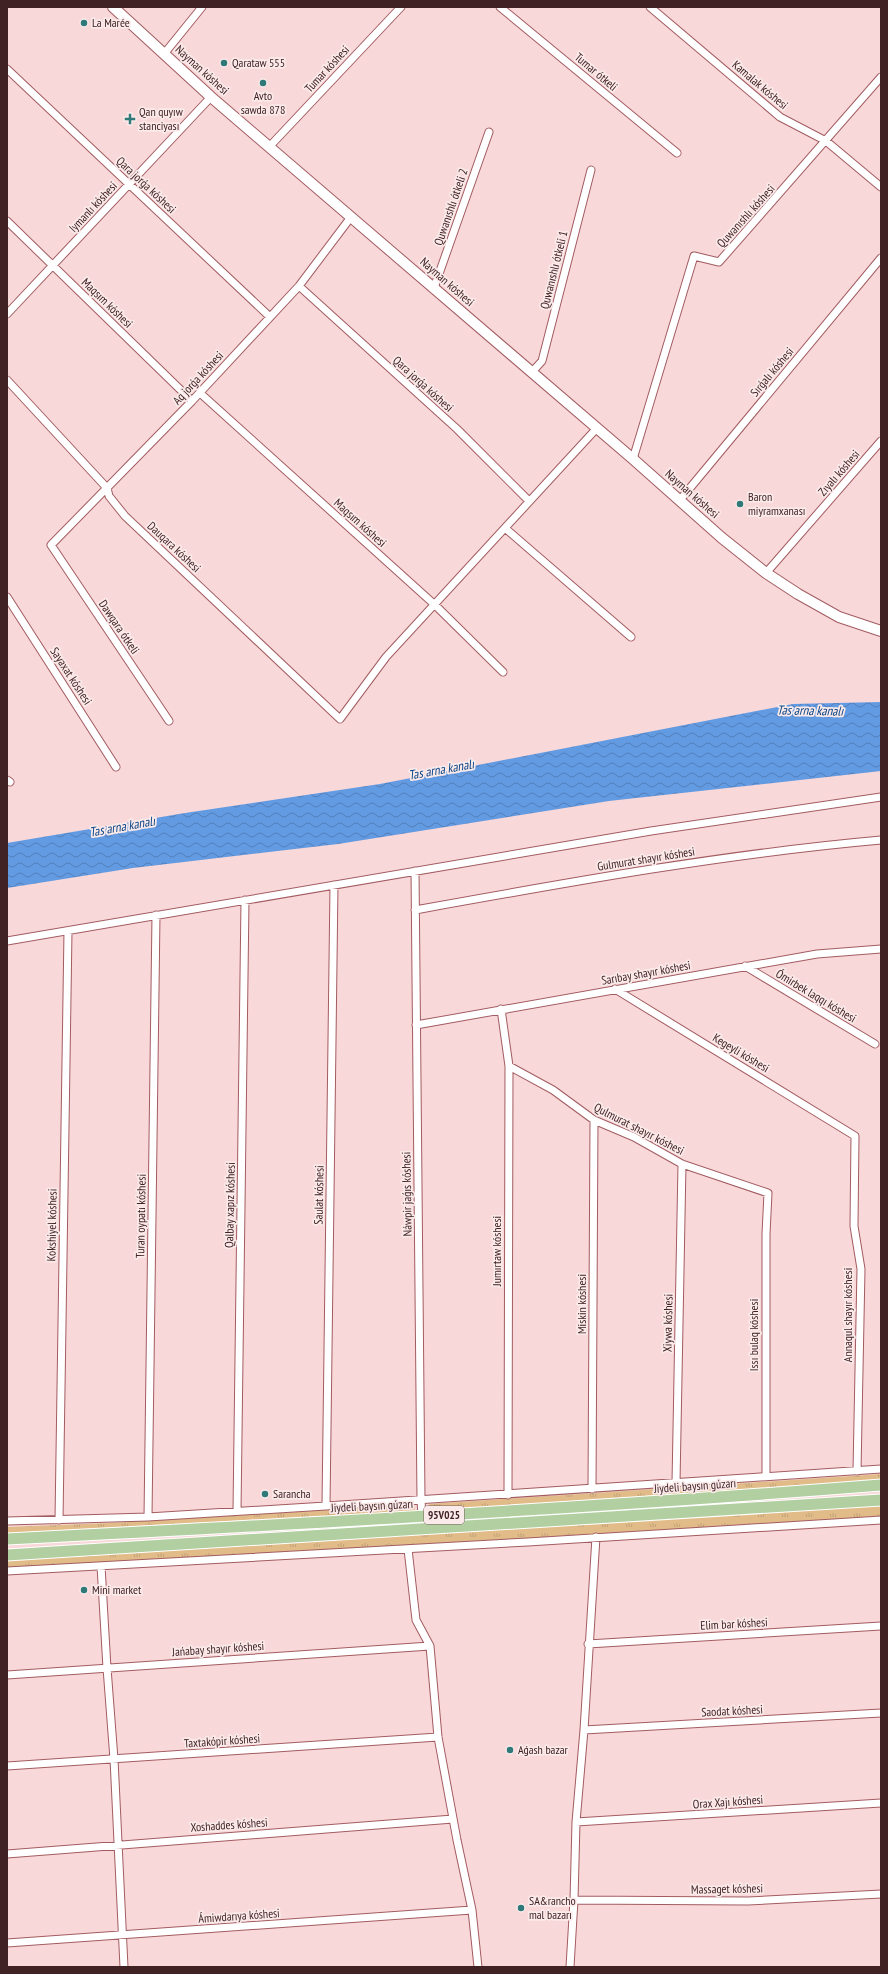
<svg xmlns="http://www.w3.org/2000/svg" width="888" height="1974" font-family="'PT Sans Narrow',sans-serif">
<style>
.grass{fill:url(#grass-tufts)}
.water{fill:url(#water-waves)}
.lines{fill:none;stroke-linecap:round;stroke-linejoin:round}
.street-casing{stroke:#a25c61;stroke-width:9}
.secondary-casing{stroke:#a25c61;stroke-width:12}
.primary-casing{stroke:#fff;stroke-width:13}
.street{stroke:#fff;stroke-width:7}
.secondary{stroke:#fff;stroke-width:10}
.primary{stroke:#b1cfa0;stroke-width:11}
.poi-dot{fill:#2f7979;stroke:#fbeaea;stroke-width:1.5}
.labels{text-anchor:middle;stroke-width:3.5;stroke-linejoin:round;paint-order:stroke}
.shield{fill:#fbeaea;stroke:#785e5f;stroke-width:1}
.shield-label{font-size:11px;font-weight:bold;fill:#402224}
.poi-label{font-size:12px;fill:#402224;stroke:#fbeaea;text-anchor:start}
.street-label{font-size:12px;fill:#402224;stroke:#fbeaea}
.water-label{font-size:13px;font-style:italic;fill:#094485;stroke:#fbeaea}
</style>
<defs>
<pattern id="grass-tufts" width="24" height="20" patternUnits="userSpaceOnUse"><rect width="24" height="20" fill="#e1bc89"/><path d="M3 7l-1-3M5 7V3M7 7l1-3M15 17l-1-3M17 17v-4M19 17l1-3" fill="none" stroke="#c2a176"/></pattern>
<pattern id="water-waves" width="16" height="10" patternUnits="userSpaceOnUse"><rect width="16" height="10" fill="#639be3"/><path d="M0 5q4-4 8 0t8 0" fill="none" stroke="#537eb8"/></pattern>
</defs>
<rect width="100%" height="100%" fill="#f9d8d9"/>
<path class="grass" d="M881,1474v6l-453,31 1,-7z
M414,1505l1,6 -408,22v-6l103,-4z
M881,1505v11l-483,30 -391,21v-7z"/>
<path class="water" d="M881,702v69l-272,30 -271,43 -205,24 -126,20v-45l178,-30 195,-29 413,-80z"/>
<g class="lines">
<g class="street-casing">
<path id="street" d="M500,7l177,146
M650,7l130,110 46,24 55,46
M164,54l38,-47
M7,69l263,248
M270,146l131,-139
M7,221l185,180
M299,286l158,143 72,72
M434,288l55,-156
M7,314l204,-217
M532,372l10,-11 49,-191
M7,380l100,108 2,8 16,20 215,203 46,-62 211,-229
M200,393l235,212 68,67
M633,459l61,-203 25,6 162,-185
M680,500l201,-242
M505,528l126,109
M766,573l115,-132
M7,597l109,170
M169,721l-118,-176 141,-144 107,-115 52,-69
M7,780l3,2
M415,871l6,629 1,17
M415,910c155,-28 309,-56 466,-70
M7,941l644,-110 230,-34
M745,966l130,78
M615,989l240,147 -1,90 7,43 -4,202
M501,1009l8,57 -1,429
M416,1025l401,-71 64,-5
M509,1066l44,24 41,30 40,17 48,27 86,29 -2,41v242
M676,1483l6,-319
M592,1489l2,-369
M326,1506l8,-621
M237,1511l8,-611
M148,1517l8,-602
M59,1520l9,-589
M7,1521l141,-4 178,-11 555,-37
M408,1549l8,71 14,26 8,91 19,103 15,70 6,57
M101,1566l6,102 7,91 10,208
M7,1571l521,-29 353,-22
M588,1644l293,-18
M7,1675l423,-29
M584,1730l297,-17
M7,1766l431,-29
M576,1822l305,-19
M7,1854l446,-35
M574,1900l174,1 133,-7
M7,1943l465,-33
M570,1967l4,-67 2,-78 8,-92 12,-193"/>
</g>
<g class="secondary-casing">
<path id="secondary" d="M113,7l98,90 422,362 89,79 44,35 32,21 41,23 42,14"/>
</g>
<g class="primary-casing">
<path id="primary" d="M7,1539c292,-15 583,-31 874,-54
M7,1555l874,-55"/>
</g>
<use href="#street" class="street"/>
<use href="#secondary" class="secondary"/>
<use href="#primary" class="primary"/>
</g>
<g class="poi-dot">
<circle cx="84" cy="23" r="4"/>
<circle cx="224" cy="63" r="4"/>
<circle cx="263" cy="83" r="4"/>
<path d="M128 113h4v4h4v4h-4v4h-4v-4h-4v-4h4z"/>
<circle cx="740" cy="504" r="4"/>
<circle cx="265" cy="1494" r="4"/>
<circle cx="84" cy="1590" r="4"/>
<circle cx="510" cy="1750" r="4"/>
<circle cx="521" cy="1908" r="4"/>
</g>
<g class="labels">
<rect class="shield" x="424" y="1506" width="40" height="18" rx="3"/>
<g class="shield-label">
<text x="444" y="1519">95V025</text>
</g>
<g class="poi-label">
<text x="92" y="27">La Marée</text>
<text x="232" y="67">Qarataw 555</text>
<text x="263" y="100" text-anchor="middle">Avto<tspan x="263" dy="14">sawda 878</tspan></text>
<text x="139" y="116">Qan quyıw<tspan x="139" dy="14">stanciyası</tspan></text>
<text x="748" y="501">Baron<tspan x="748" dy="14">miyramxanası</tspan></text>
<text x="273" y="1498">Sarancha</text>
<text x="92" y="1594">Mini market</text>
<text x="518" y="1754">Aǵash bazar</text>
<text x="529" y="1905">SA&amp;rancho<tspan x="529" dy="14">mal bazarı</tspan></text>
</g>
<g class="street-label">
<text transform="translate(327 69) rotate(-47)" y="4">Tumar kóshesi</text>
<text transform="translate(202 70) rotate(42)" y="4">Nayman kóshesi</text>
<text transform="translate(596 72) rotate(40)" y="4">Tumar ótkeli</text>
<text transform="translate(760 85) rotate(40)" y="4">Kamalak kóshesi</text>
<text transform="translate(146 185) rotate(43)" y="4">Qara jorǵa kóshesi</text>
<text transform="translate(93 207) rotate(-47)" y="4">Iymanlı kóshesi</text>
<text transform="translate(451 207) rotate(-71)" y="4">Quwanıshlı ótkeli 2</text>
<text transform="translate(746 216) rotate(-48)" y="4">Quwanıshlı kóshesi</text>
<text transform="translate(554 270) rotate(-76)" y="4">Quwanıshlı ótkeli 1</text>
<text transform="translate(447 282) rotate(41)" y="4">Nayman kóshesi</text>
<text transform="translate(107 303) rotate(44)" y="4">Maqsım kóshesi</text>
<text transform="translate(772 372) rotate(-50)" y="4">Sırǵalı kóshesi</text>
<text transform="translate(198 378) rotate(-47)" y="4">Aq jorǵa kóshesi</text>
<text transform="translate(423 384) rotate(42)" y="4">Qara jorǵa kóshesi</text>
<text transform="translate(839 473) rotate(-49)" y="4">Zıyalı kóshesi</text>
<text transform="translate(692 494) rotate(41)" y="4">Nayman kóshesi</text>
<text transform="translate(360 523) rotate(42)" y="4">Maqsım kóshesi</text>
<text transform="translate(174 547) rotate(43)" y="4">Dauqara kóshesi</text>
<text transform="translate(119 627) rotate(56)" y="4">Dawqara ótkeli</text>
<text transform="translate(71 676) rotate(57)" y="4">Sayaxat kóshesi</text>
<text transform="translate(646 859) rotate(-9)" y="4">Gulmurat shayır kóshesi</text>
<text transform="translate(646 973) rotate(-10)" y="4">Sarıbay shayır kóshesi</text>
<text transform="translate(816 996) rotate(31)" y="4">Ómirbek laqqı kóshesi</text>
<text transform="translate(741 1053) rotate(31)" y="4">Kegeyli kóshesi</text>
<text transform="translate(639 1129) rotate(27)" y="4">Qulmurat shayır kóshesi</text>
<text transform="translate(407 1194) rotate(-91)" y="4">Náwpir jaǵıs kóshesi</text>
<text transform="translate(319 1195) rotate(-89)" y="4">Saulat kóshesi</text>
<text transform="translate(230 1205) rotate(-89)" y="4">Qalbay xapız kóshesi</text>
<text transform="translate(141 1216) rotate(-89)" y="4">Turan oypatı kóshesi</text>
<text transform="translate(52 1225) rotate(-89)" y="4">Kokshiyel kóshesi</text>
<text transform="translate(497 1251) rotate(-90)" y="4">Jumırtaw kóshesi</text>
<text transform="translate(582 1304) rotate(-90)" y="4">Miskin kóshesi</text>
<text transform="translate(848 1315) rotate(-90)" y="4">Annaqul shayır kóshesi</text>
<text transform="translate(668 1323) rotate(-89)" y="4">Xiywa kóshesi</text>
<text transform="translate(754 1335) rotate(-90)" y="4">Issı bulaq kóshesi</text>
<text transform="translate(695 1486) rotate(-4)" y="4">Jiydeli baysın gúzarı</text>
<text transform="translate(372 1506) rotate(-3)" y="4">Jiydeli baysın gúzarı</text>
<text transform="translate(734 1624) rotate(-3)" y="4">Elim bar kóshesi</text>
<text transform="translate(218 1649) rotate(-4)" y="4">Jańabay shayır kóshesi</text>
<text transform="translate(732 1711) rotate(-3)" y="4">Saodat kóshesi</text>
<text transform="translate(222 1741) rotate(-4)" y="4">Taxtakópir kóshesi</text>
<text transform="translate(728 1802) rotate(-4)" y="4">Orax Xajı kóshesi</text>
<text transform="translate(229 1825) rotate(-4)" y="4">Xoshaddes kóshesi</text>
<text transform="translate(727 1889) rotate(-1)" y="4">Massaget kóshesi</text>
<text transform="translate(239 1916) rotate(-4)" y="4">Ámiwdarıya kóshesi</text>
</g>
<g class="water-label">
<text transform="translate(810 710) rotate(1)" y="5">Tas arna kanalı</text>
<text transform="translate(441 769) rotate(-10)" y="5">Tas arna kanalı</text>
<text transform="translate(122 826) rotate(-10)" y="5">Tas arna kanalı</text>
</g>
</g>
<rect width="888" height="1974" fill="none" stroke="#402224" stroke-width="16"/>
</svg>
